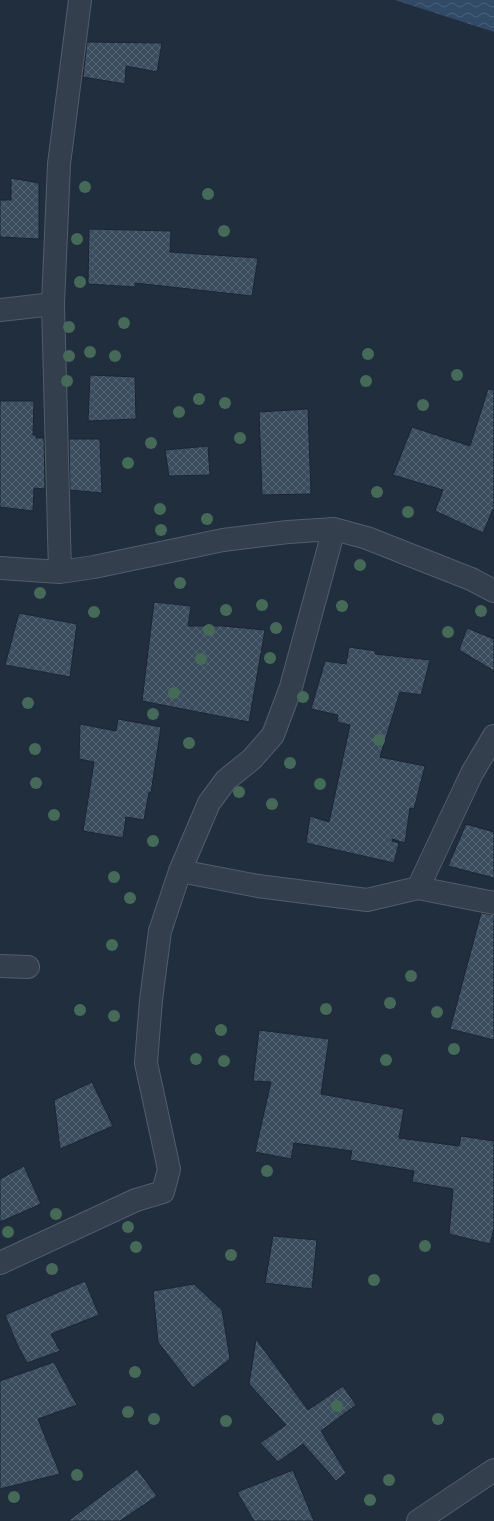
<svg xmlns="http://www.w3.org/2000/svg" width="494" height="1521" font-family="'Exo 2',sans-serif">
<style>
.water{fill:url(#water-waves)}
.building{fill:url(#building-cross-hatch);stroke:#1b2634}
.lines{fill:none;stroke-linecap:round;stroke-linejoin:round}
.minor-casing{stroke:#525d6b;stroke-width:24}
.minor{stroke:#343f4d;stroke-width:22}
.tree{fill:#456b58}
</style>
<defs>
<pattern id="water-waves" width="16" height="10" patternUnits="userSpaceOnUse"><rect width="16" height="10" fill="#314a67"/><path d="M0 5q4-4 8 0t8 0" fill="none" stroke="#4c627b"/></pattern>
<pattern id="building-cross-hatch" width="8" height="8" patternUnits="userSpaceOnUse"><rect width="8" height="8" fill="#3b4c5d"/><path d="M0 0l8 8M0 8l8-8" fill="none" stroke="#556473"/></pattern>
</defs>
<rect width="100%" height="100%" fill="#202e3d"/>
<path class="water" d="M395,0h99v32z"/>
<path class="building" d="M87,42l75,1 -5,29 -31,-6 -1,18 -42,-7z
M11,178l28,5v56l-39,-2v-37h11z
M89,229l82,2 -1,21 88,6 -6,38 -117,-13v4l-47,-3z
M90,375l45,2 1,42 -48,2z
M488,389l6,1v117l-11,26 -48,-22 8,-21 -50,-15 19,-48 58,19z
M0,401h34l-1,34h3v3h8l1,51 -11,-1 -1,23 -33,-4z
M308,409l3,85 -49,1 -3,-83z
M69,439h31l2,54 -32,-3z
M208,446l2,29 -41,1 -4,-26z
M154,602l37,4 -3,20h35l42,4 -16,92 -107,-21z
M19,613l58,11 -7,53 -65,-12z
M467,628l27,11v32l-35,-21z
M349,647l27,4 -1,3 55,6 -9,35 -21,-3 -20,65 45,9 -11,43 -4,-1 -5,35 -13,-4v2l7,2 -5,20 -88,-20 4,-27 19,6 21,-97 -13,-3 1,-7 -27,-6 14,-48 21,3z
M118,719l43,8 -10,66 -2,-1 -5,28 -18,-3 -3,21 -40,-7 11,-69 -15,-3 1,-35 36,7z
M466,824l28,8v46l-46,-12z
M481,913l13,2v125l-44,-11z
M259,1030l70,9 -8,55 83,15 -5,29 60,8 2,-10 33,5v87l-4,16 -41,-10 4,-45 -41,-7 2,-11 -64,-11 2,-9 -58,-8 -3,16 -36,-7 16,-70 -18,-1z
M92,1082l21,44 -53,23 -6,-49z
M24,1166l17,38 -41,18v-43z
M273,1236l44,4 -5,49 -47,-6z
M85,1281l14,34 -48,19 9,17 -33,12 -10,-19 -12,-29z
M194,1284l28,26 8,49 -37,29 -35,-46 -5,-51z
M256,1339l52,71 35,-24 13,19 -35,26 25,42 -10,8 -33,-37 -25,18 -18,-19 26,-18 -37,-41z
M54,1362l23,43 -39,14 22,55 -60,15v-108z
M137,1469l20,27 -37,25h-52z
M293,1470l21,51h-60l-17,-29z"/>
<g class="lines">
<g class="minor-casing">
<path id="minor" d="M0,310l53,-6
M0,568l60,4 34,-5 129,-27 65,-8 46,-3 33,9 43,17 61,24 23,12
M60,572l-7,-268 6,-140 21,-164
M180,871l78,15 109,14 51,-12 76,15
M418,888l54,-115 22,-37
M0,966l28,1
M0,1263l136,-63 27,-8 6,-23 -23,-106 5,-63 9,-69 20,-60 29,-68 17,-23 26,-21 21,-24 18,-48 43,-158
M418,1521l76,-51"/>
</g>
<use href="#minor" class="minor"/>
</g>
<g class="tree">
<circle cx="85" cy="187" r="6"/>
<circle cx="208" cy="194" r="6"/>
<circle cx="224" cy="231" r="6"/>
<circle cx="77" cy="239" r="6"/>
<circle cx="80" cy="282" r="6"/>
<circle cx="124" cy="323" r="6"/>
<circle cx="69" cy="327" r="6"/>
<circle cx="90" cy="352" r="6"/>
<circle cx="368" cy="354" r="6"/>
<circle cx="69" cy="356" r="6"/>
<circle cx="115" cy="356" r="6"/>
<circle cx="457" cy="375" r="6"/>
<circle cx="67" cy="381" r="6"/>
<circle cx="366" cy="381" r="6"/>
<circle cx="199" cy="399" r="6"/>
<circle cx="225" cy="403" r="6"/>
<circle cx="423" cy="405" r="6"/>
<circle cx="179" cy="412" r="6"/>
<circle cx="240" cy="438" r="6"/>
<circle cx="151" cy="443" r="6"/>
<circle cx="128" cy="463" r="6"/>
<circle cx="377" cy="492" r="6"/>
<circle cx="160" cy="509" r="6"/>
<circle cx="408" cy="512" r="6"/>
<circle cx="207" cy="519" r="6"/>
<circle cx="161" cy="530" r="6"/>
<circle cx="360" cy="565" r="6"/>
<circle cx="180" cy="583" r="6"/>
<circle cx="40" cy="593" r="6"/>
<circle cx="262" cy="605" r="6"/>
<circle cx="342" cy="606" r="6"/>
<circle cx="226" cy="610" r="6"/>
<circle cx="481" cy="611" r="6"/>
<circle cx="94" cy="612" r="6"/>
<circle cx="276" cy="628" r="6"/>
<circle cx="209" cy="630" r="6"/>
<circle cx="448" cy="632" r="6"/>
<circle cx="270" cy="658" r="6"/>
<circle cx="201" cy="659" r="6"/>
<circle cx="174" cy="693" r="6"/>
<circle cx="303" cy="697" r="6"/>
<circle cx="28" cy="703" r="6"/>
<circle cx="153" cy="714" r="6"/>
<circle cx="379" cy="740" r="6"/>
<circle cx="189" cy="743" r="6"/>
<circle cx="35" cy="749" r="6"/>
<circle cx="290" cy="763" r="6"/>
<circle cx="36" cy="783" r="6"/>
<circle cx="320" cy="784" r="6"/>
<circle cx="239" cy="792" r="6"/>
<circle cx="272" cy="804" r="6"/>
<circle cx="54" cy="815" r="6"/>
<circle cx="153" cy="841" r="6"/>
<circle cx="114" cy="877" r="6"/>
<circle cx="130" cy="898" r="6"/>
<circle cx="112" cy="945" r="6"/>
<circle cx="411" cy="976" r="6"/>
<circle cx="390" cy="1003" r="6"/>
<circle cx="326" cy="1009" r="6"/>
<circle cx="80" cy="1010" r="6"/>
<circle cx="437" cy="1012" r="6"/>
<circle cx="114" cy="1016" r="6"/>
<circle cx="221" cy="1030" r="6"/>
<circle cx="454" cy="1049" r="6"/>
<circle cx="196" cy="1059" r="6"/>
<circle cx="386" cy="1060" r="6"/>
<circle cx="224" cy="1061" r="6"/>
<circle cx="267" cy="1171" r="6"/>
<circle cx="56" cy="1214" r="6"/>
<circle cx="128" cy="1227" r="6"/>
<circle cx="8" cy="1232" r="6"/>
<circle cx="425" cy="1246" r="6"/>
<circle cx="136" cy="1247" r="6"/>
<circle cx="231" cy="1255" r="6"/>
<circle cx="52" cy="1269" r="6"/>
<circle cx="374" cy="1280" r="6"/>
<circle cx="135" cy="1372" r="6"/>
<circle cx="337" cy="1406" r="6"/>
<circle cx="128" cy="1412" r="6"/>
<circle cx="154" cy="1419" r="6"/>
<circle cx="438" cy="1419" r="6"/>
<circle cx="226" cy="1421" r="6"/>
<circle cx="77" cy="1475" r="6"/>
<circle cx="389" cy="1480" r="6"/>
<circle cx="14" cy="1497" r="6"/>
<circle cx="370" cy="1500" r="6"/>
</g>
</svg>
